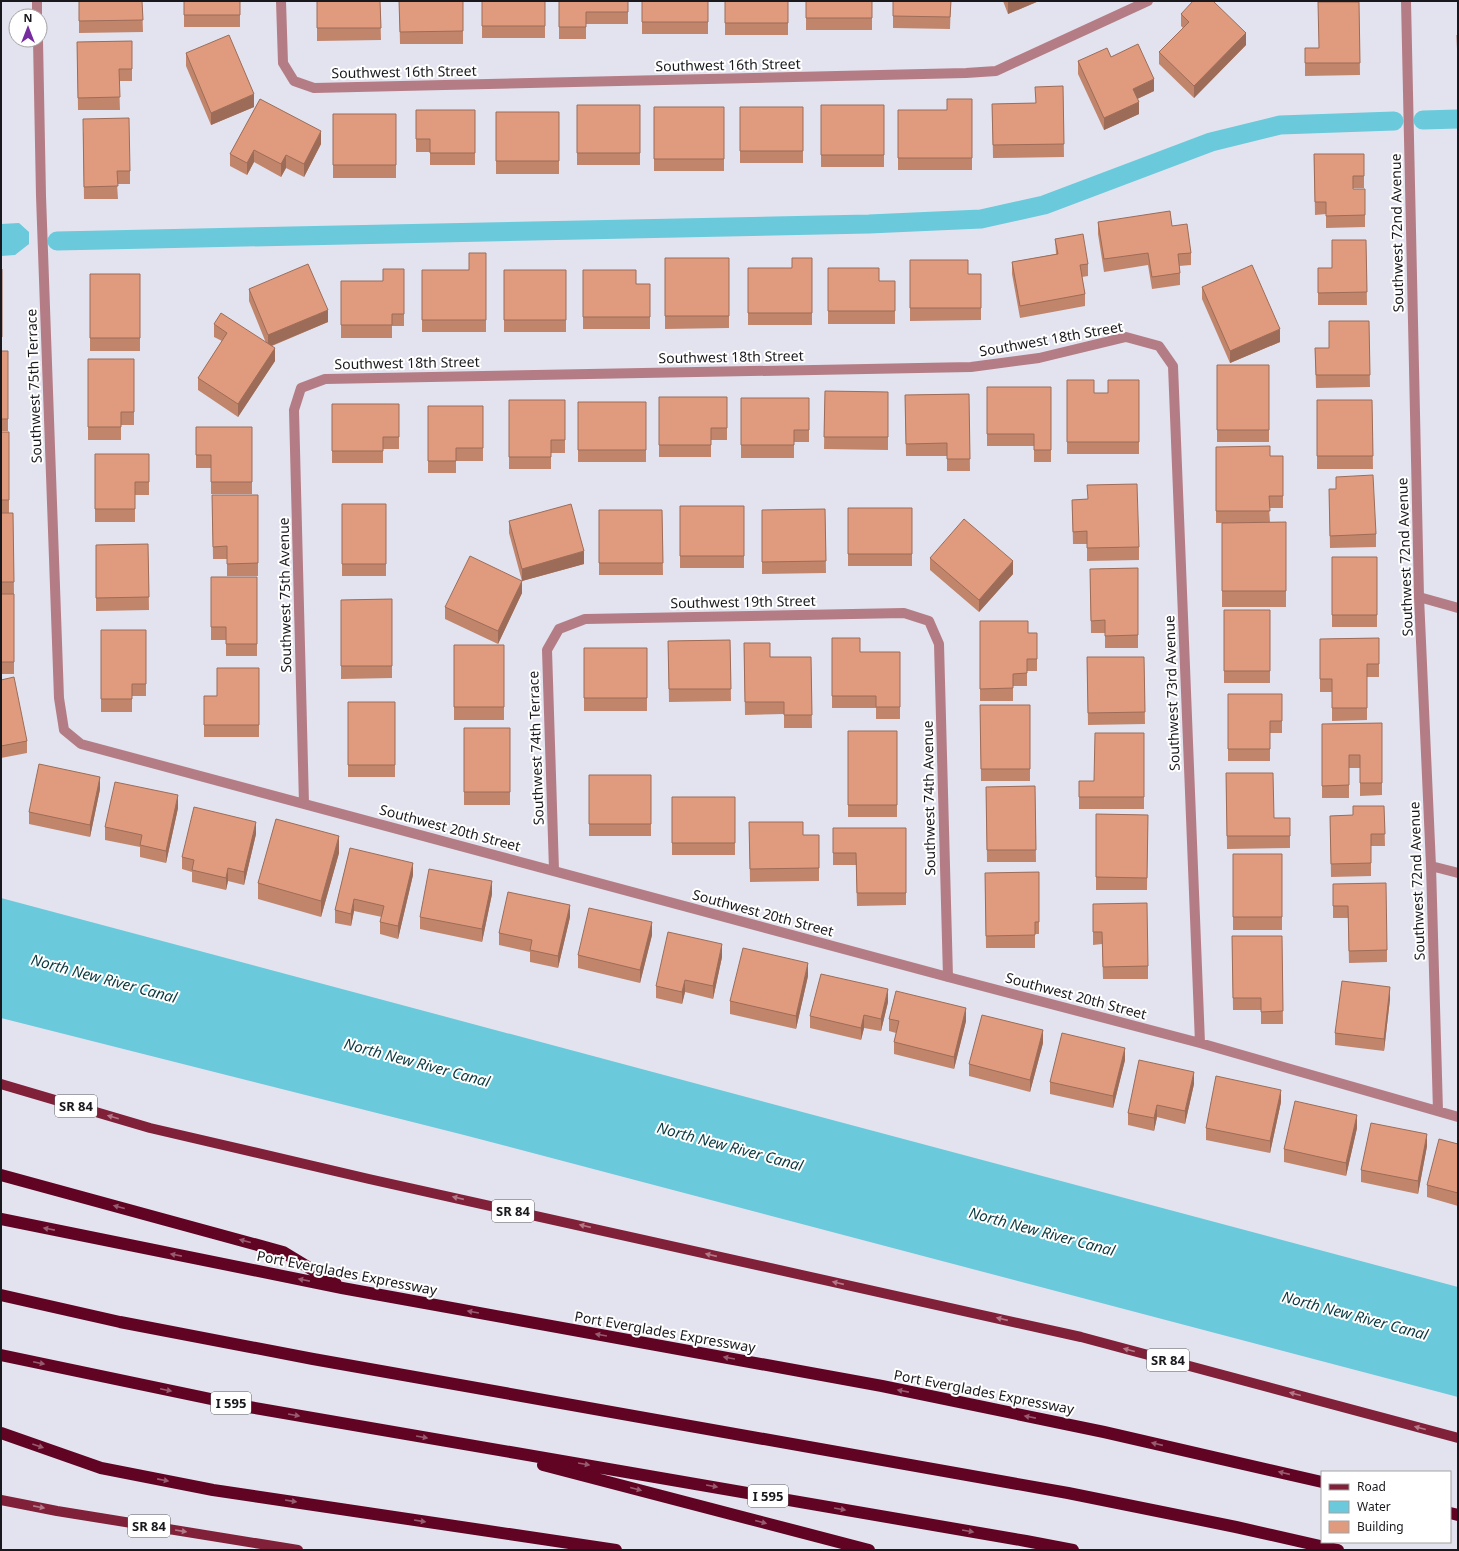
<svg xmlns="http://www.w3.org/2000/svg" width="1459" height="1551" font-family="'Noto Sans',sans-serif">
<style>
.water{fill:#6ac9da}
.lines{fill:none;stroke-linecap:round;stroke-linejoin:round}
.canal{stroke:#6ac9da;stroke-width:19}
.minor{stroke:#b47d85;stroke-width:10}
.major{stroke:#802039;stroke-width:10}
.highway{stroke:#610423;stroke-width:12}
.wall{fill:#c1856c}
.shaded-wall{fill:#9d6c58}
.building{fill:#e09b7e;stroke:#9d6c58}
.oneway{fill:#b37988}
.oneway2{fill:#985c70}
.labels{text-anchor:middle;stroke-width:4;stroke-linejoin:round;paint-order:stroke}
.shield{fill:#fff;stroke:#5e5e61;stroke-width:1}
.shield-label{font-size:13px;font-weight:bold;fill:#19191d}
.street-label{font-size:14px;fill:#19191d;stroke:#fff}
.water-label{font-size:15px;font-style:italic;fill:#0a3940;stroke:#fff}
</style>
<rect width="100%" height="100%" fill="#e2e3ef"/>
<path class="water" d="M19,223l10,9v12l-14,11 -14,1v-32z
M1,898l1457,389v110l-994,-262 -463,-117z"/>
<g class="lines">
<path class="canal" d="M1423,120l35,-1
M57,241l812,-17 112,-5 63,-14 167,-63 69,-17 114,-4"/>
<path class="minor" d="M37,1v15
M281,1l2,62 11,18 20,7 652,-15 30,-2 152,-70
M1406,1l13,596 12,269 7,245
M38,40l3,156 18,502 5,32 17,14 867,233 252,66 258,74
M1419,597l39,11
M304,804l-10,-394 7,-22 24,-9 646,-12 68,-9 87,-21 33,9 14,20 27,677
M1431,866l27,7
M554,870l-7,-220 12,-21 26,-10 319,-6 25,8 10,23 9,333"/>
<path class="major" d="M1,1084l149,44 219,51 712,158 377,101
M1,1500l56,11 241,39"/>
<path class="highway" d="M1,1175l282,77 53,32
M1,1219l341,69 540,98 222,46 218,50
M1,1295l119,27 193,37 755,134 168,34 102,23
M1,1355l248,52 777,134 47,9
M1,1433l100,35 112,22 403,60
M543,1465l326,85
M1450,1513l8,2"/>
</g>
<path class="wall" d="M79,1h63l1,31 -64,1z
M184,1h56v26h-56z
M317,1h63l1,39 -64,1z
M399,1h64v43h-63z
M482,1h63v37h-63z
M559,1h69v23h-42v15h-27z
M642,1h66v33h-66z
M725,1h63v34h-63z
M806,1h66v29h-66z
M893,1h58l-1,28 -57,-1z
M1003,1h36l-31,13z
M1359,2l1,73 -55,1v-28h14z
M1181,14l65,31 -52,53 -35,-34v-12l24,-24 -2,-2z
M1457,35h1v41z
M132,41v40h-13l1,29h-42l-1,-68z
M186,53l68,54 -43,18 -25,-59z
M1111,57l43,34 -17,8 2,15 -35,16 -26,-56v-13z
M1063,86l1,71 -71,1 -1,-54 44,-1z
M260,99l61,45 -17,33 -18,-9 -5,9 -27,-15 -7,13 -17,-9v-12z
M972,99v71h-74v-60h49z
M577,105h63v60h-63z
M821,105h63v62h-63z
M654,107h70v64h-70z
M740,107h63v56h-63z
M416,110h59v55h-45v-13h-14z
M496,112h63v62h-63z
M333,114h63v64h-63z
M83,132l47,39v13h-13l1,15h-34z
M1314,154h50v34h-11v1h12v38l-39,1v-14l-11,1z
M1098,222l74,4 19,27v12l-12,1 1,7v12l-28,4 -4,-24 -44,7 -6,-38z
M1055,239l33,25v12l-6,1 3,17v12l-65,12 -8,-44v-12l44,-8z
M1366,240l1,65h-49v-37h14z
M486,253v79h-64v-62h47z
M665,258h64v70l-64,1z
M812,258v67h-64v-57h44z
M910,260l58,14h13v46l-71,1z
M828,268l51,13h16v43h-67z
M1,269h1v81h-1z
M404,269v57h-12v12h-51v-57h42z
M504,270h62v62h-62z
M583,270l53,14h14v45h-67z
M90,274h50v77h-50z
M1202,287l78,55 -50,21 -28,-64z
M249,289l79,33 -56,24 3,15 -37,56 -40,-27v-12l24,-37 -8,-4v-13l52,19 -17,-42z
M1369,321l1,66 -54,1 -1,-40h14z
M1,351h7v80h-7z
M88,359h46v66h-13v15h-33z
M1217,365h52v77h-52z
M1067,380l27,13h14l31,-13v74h-72z
M987,387h64v75h-17v-16h-47z
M825,391l63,1v58l-64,-1z
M969,394l1,77h-23v-15h-41l-1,-61z
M659,397h68v43h-16v17h-52z
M741,398h68v44h-15v16h-53z
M509,400h56v53h-14v16h-42z
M1317,400h55l1,69h-56z
M578,402h68v60h-68z
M332,404h67v45h-16v14h-51z
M428,406h55v55h-27v12h-28z
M196,427h56v67h-41v-26h-15z
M1,432h8v81h-8z
M1216,447l54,9h13v52h-14l1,14h16v85h-64v-84h-6z
M95,454h54v41h-14v27h-40z
M1329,489h7l40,45v13l-46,1z
M212,495h46v81h-31v-17h-14z
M1087,499l52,48v13l-52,1v-17h-14l-1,-44z
M342,504h44v72h-44z
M680,506h64v62h-64z
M848,508h64v58h-64z
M825,509l1,64 -64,1v-64z
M599,510h63l1,65h-64z
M1,513h12l1,81v80h-13z
M509,521l75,43 -62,17 -13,-48z
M148,544l1,66 -53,1v-66z
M1332,557h45v70h-45z
M930,558l83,16 -34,38 -49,-42z
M1138,568v80h-33v-15h-14l-1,-64z
M211,577h46v79h-31v-16h-15z
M522,593l-24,51 -53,-25v-12z
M392,599v79l-51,1v-79z
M1224,610h46v73h-46z
M980,621l48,12h9v38h-10v15h-14v15h-33z
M101,630h45v66h-14v16h-31z
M832,638l28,14h40v67h-24v-11h-44z
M1379,638v39h-12v43l-35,1v-29h-12v-53z
M730,640l1,61 -62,1 -1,-61z
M744,643l26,14h41l1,71h-28v-14l-39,1z
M454,645h50v75h-50z
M584,648h63v63h-63z
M1087,657h57l1,67 -57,1z
M259,668v69h-55v-41h13z
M1,680l26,61v12l-26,5z
M1228,694h54v39h-12v28h-42z
M348,702h47v75h-47z
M980,705h50v76h-49z
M1382,723v72l-22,1v-28h-11v30h-27v-74z
M464,728h46v77h-46z
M848,731h49v86h-49z
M1144,733v76h-65v-28h15z
M1226,773l48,45h16v30l-63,1z
M589,775h62v61h-62z
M1035,786l1,76h-49l-1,-75z
M100,789l-10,48 -61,-13v-12z
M672,797h63v58h-63z
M1384,806l1,40h-14v30l-40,1 -1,-61 23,-1z
M178,808l-12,55 -26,-6v-10l-35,-7v-13z
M1096,814l52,1 -1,75h-51z
M749,822l54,13h16v46l-69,1z
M833,828h73v77l-49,1 -1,-41h-23z
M256,834l-12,51 -16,-4 -2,9 -34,-8v-10l-10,-3v-12z
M350,848l63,27 -15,64 -18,-5v-12l2,-5 -28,-6 -3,15 -16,-3v-13z
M339,853l-18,64 -63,-18v-16z
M1233,854h49v76h-49z
M1039,872v62h-4v14h-49l-1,-75z
M1333,884l54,66v12l-38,1 -1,-45h-15z
M492,894l-10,48 -62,-13v-12z
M1093,904l55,62v13h-45l-1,-35 -9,1z
M570,917l-12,51 -28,-6v-10l-31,-7v-12z
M652,935l-12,48 -62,-15v-13z
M1232,936h50l1,88h-22v-14h-28z
M722,957l-9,42 -28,-7 -3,12 -26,-6v-12z
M808,976l-12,53 -66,-15v-13z
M1390,999l-6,52 -49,-6v-12z
M888,1002l-7,29 -17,-3 -3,12 -51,-12v-12z
M889,1019l77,2 -12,48 -60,-15v-12l2,-9 -7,-2z
M1043,1043l-13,49 -61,-16v-12z
M1125,1060l-12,48 -63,-14v-12z
M1194,1084l-9,40 -28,-7 -3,14 -26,-6v-12z
M1281,1102l-11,51 -64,-13v-12z
M1357,1128l-11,48 -62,-14v-13z
M1458,1144v62l-31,-9v-12z
M1427,1146l-9,48 -57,-12v-12z"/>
<path class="shaded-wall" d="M1008,1h31l-31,13z
M1246,33v12l-52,53v-12z
M1154,79v12l-21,10v-12z
M254,94v13l-43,18v-12z
M1139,102v12l-35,16v-12z
M321,131v13l-17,33v-13z
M254,150v12l-7,13v-12z
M286,155v13l-5,9v-13z
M328,310v12l-60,25v-12z
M1280,329v13l-50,21v-12z
M275,348v13l-37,56v-13z
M584,551v13l-62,17v-12z
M1013,561v13l-34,38v-12z
M522,581v12l-24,51v-13z
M100,777v12l-10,48v-12z
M178,795v13l-12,55v-12z
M256,822v12l-12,51v-13z
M339,836v17l-18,64v-16z
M413,863v12l-15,64v-13z
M228,868v13l-2,9v-12z
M492,881v13l-10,48v-13z
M354,899v12l-3,15v-12z
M570,905v12l-12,51v-12z
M652,922v13l-12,48v-13z
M722,944v13l-9,42v-13z
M808,963v13l-12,53v-13z
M685,980v12l-3,12v-12z
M1390,987v12l-6,52v-12z
M888,989v13l-7,29v-12z
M966,1008v13l-12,48v-12z
M864,1015v13l-3,12v-12z
M1043,1030v13l-13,49v-12z
M1125,1048v12l-12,48v-12z
M1194,1072v12l-9,40v-13z
M1281,1090v12l-11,51v-12z
M1157,1105v12l-3,14v-13z
M1357,1115v13l-11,48v-13z
M1427,1134v12l-9,48v-13z"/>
<path class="building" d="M79,1h63l1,19 -64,1z
M184,1h56v14h-56z
M317,1h63l1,27h-64z
M399,1h64v30l-63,1z
M482,1h63v25h-63z
M559,1h69v11h-42v15h-27z
M642,1h66v21h-66z
M725,1h63v22h-63z
M806,1h66v17h-66z
M893,1h58l-1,16 -57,-1z
M1193,1h20l33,32 -52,53 -35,-34 30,-30 -8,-8z
M1318,2h41l1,61h-55v-15h14z
M229,35l25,59 -43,19 -25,-60z
M1457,35h1v29z
M132,41v28h-13l1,28 -42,1 -1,-56z
M1138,44l16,35 -21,10 6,13 -35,16 -26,-57 29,-13 4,9z
M1063,86l1,58 -71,1 -1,-41 44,-1 -1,-16z
M260,99l61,32 -17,33 -18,-9 -5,9 -27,-14 -7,13 -17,-9z
M947,99h25v59h-74v-48h49z
M577,105h63v48h-63z
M821,105h63v50h-63z
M654,107h70v52h-70z
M740,107h63v44h-63z
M416,110h59v43h-45v-14h-14z
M496,112h63v49h-63z
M333,114h63v51h-63z
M129,118l1,53h-13l1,15 -34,1 -1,-68z
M1314,154h50v22h-11v13h12v26l-39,1v-14h-11z
M1170,211l2,15 15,-2 4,29 -13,1 2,19 -28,4 -4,-24 -44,6 -6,-37z
M1083,234l5,30 -8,1 5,29 -65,12 -8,-44 46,-8 -3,-15z
M1332,240h34l1,52 -49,1v-25h14z
M469,253h17v67h-64v-50h47z
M665,258h64v58h-64z
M792,258h20v55h-64v-45h44z
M910,260h58v14h13v34h-71z
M308,264l20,46 -60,25 -19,-46z
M1252,265l28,64 -50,22 -28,-64z
M828,268h51v13h16v30h-67z
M1,269h1v68h-1z
M383,269h21v45h-12v11h-51v-44h42z
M504,270h62v50h-62z
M583,270h53v14h14v33h-67z
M90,274h50v64h-50z
M221,313l54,35 -37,56 -40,-26 29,-45 -13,-9z
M1329,321h40l1,54h-54l-1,-27h14z
M1,351h7v68h-7z
M88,359h46v53h-13v15h-33z
M1217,365h52v65h-52z
M1067,380h27v13h14v-13h31v62h-72z
M987,387h64v63h-17v-16h-47z
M825,391l63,1v45h-64z
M969,394l1,65h-23v-16l-41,1 -1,-49z
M659,397h68v31h-16v17h-52z
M741,398h68v32h-15v15h-53z
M509,400h56v40h-14v17h-42z
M1317,400h55l1,56h-56z
M578,402h68v48h-68z
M332,404h67v33h-16v14h-51z
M428,406h55v42h-27v13h-28z
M196,427h56v55h-41v-27h-15z
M1,432h8v68h-8z
M1270,446v10h13v40h-14l1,15h-54v-64z
M95,454h54v28h-14v27h-40z
M1373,475l3,59 -46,2 -1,-47h7v-12z
M1137,484l2,63 -52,1v-17l-14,1 -1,-32 16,-1 -1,-14z
M212,495h46v68l-31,1v-18l-14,1z
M342,504h44v60h-44z
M571,504l13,47 -62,18 -13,-48z
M680,506h64v50h-64z
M848,508h64v46h-64z
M825,509l1,52 -64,1v-52z
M599,510h63l1,53h-64z
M1,513h12l1,69h-13z
M964,519l49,42 -34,39 -49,-42z
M1286,522v69h-64v-68z
M148,544l1,53 -53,1v-53z
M470,556l52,25 -24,50 -53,-24z
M1332,557h45v58h-45z
M1138,568v67l-33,1v-16l-14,1 -1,-52z
M211,577h46v67h-31v-17h-15z
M1,594h13v68h-13z
M392,599v67h-51v-66z
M1224,610h46v61h-46z
M980,621h48v12h9v26h-10v14l-14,1v14l-33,1z
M101,630h45v54h-14v15h-31z
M832,638h28v14h40v55h-24v-11h-44z
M1379,638v26h-12v44h-35v-29h-12v-40z
M730,640l1,49h-62l-1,-48z
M744,643h26v14h41l1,58h-28v-13h-39z
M454,645h50v62h-50z
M584,648h63v50h-63z
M1087,657h57l1,55 -57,1z
M217,668h42v57h-55v-29h13z
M14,677l13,64 -26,5v-66z
M1228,694h54v27h-12v28h-42z
M348,702h47v63h-47z
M980,705h50v64h-49z
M1382,723v60h-22v-28h-11v30l-27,1v-62z
M464,728h46v64h-46z
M848,731h49v74h-49z
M1095,733h49v64h-65v-16h15z
M39,764l61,13 -10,48 -61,-13z
M1226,773h47l1,45h16v18h-63z
M589,775h62v49h-62z
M115,782l63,13 -12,56 -26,-6 2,-10 -37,-8z
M1035,786l1,64h-49l-1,-63z
M672,797h63v46h-63z
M1353,806h31l1,28h-14v29l-40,1 -1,-48 23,-1z
M194,807l62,15 -12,50 -16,-4 -2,10 -34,-8 2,-10 -12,-3z
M1096,814l52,1 -1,63 -51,-1z
M276,819l63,17 -18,65 -63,-18z
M749,822h54v13h16v33l-69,1z
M833,828h73v65h-49l-1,-40h-23z
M350,848l63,15 -15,63 -18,-4 4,-16 -30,-7 -3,15 -16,-4z
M1233,854h49v63h-49z
M429,869l63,12 -10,48 -62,-12z
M1039,872v50h-4v13l-49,1 -1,-63z
M1386,883l1,67 -38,1 -1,-45h-15v-22z
M508,892l62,13 -12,51 -28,-6 2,-10 -33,-7z
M1147,903l1,63 -45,1 -1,-35h-9v-28z
M589,908l63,14 -12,48 -62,-15z
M668,932l54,12 -9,42 -28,-6 -3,12 -26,-6z
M1232,936h50l1,75 -22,1v-14h-28z
M743,948l65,15 -12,53 -66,-15z
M821,974l67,15 -7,30 -17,-4 -3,13 -51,-12z
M1342,981l48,6 -6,52 -49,-6z
M896,991l70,17 -12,49 -60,-15 5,-21 -10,-2z
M982,1015l61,15 -13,50 -61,-16z
M1062,1033l63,15 -12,48 -63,-14z
M1139,1060l55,12 -9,39 -28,-6 -3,13 -26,-5z
M1216,1076l65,14 -11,51 -64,-13z
M1295,1101l62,14 -11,48 -62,-14z
M1371,1123l56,11 -9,47 -57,-11z
M1439,1139l19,5v49l-31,-8z"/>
<defs><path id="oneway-solid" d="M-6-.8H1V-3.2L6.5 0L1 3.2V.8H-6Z"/></defs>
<g class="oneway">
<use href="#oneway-solid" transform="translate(113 1117) rotate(-164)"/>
<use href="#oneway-solid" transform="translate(458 1198) rotate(-167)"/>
<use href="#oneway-solid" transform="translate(585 1226) rotate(-167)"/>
<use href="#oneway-solid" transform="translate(711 1255) rotate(-167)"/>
<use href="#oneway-solid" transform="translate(838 1283) rotate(-167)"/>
<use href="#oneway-solid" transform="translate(1002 1319) rotate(-167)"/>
<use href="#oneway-solid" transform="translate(1129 1350) rotate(-165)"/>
<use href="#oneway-solid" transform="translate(1295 1394) rotate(-165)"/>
<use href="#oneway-solid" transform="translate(1420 1428) rotate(-165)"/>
<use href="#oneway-solid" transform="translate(39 1507) rotate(11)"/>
<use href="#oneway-solid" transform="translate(181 1531) rotate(9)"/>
</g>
<g class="oneway2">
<use href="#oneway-solid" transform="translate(119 1207) rotate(-165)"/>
<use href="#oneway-solid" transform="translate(49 1229) rotate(-169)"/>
<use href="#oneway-solid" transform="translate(245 1241) rotate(-165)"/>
<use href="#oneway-solid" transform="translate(176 1255) rotate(-169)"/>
<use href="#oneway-solid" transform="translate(304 1280) rotate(-169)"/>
<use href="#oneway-solid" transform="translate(473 1312) rotate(-170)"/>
<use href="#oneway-solid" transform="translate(601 1335) rotate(-170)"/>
<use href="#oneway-solid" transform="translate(729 1358) rotate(-170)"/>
<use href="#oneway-solid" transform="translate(39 1363) rotate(12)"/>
<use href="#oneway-solid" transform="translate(166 1390) rotate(12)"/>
<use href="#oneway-solid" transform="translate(903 1391) rotate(-169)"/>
<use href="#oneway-solid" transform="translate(294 1415) rotate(10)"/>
<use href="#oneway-solid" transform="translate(1030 1417) rotate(-169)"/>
<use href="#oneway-solid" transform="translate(422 1437) rotate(10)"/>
<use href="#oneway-solid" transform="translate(1157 1444) rotate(-167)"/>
<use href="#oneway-solid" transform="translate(38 1446) rotate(19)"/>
<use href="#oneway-solid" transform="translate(584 1464) rotate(10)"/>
<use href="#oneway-solid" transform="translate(1284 1473) rotate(-167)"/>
<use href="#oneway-solid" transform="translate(163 1480) rotate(11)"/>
<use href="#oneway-solid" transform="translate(712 1486) rotate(10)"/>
<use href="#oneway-solid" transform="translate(636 1489) rotate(15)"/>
<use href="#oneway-solid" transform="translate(291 1501) rotate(9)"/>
<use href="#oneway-solid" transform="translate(840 1509) rotate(10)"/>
<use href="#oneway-solid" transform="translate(420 1521) rotate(9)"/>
<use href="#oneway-solid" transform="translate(761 1522) rotate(15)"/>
<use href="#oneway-solid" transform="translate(968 1531) rotate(10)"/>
</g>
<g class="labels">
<g class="shield">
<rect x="55" y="1095" width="42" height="22" rx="3"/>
<rect x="492" y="1200" width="42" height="22" rx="3"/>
<rect x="1147" y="1349" width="42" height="22" rx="3"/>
<rect x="211" y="1392" width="40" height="22" rx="3"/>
<rect x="748" y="1485" width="40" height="22" rx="3"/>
<rect x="128" y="1515" width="42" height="22" rx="3"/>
</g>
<g class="shield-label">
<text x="76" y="1111">SR 84</text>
<text x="513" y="1216">SR 84</text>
<text x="1168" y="1365">SR 84</text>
<text x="231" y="1408">I 595</text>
<text x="768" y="1501">I 595</text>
<text x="149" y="1531">SR 84</text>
</g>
<g class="street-label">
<text transform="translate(728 65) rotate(-1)" y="5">Southwest 16th Street</text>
<text transform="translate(404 72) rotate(-1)" y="5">Southwest 16th Street</text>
<text transform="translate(1397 233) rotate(-91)" y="5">Southwest 72nd Avenue</text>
<text transform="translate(1051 339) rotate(-10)" y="5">Southwest 18th Street</text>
<text transform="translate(731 357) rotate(-1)" y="5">Southwest 18th Street</text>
<text transform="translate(407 363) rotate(-1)" y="5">Southwest 18th Street</text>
<text transform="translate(34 386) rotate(-92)" y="5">Southwest 75th Terrace</text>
<text transform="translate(1405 557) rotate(-92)" y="5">Southwest 72nd Avenue</text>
<text transform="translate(285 595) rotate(-91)" y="5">Southwest 75th Avenue</text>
<text transform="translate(743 602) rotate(-1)" y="5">Southwest 19th Street</text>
<text transform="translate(1172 693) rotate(-92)" y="5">Southwest 73rd Avenue</text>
<text transform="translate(536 748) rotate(-92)" y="5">Southwest 74th Terrace</text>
<text transform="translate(929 798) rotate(-91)" y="5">Southwest 74th Avenue</text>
<text transform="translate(450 828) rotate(15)" y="5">Southwest 20th Street</text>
<text transform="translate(1417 881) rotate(-92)" y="5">Southwest 72nd Avenue</text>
<text transform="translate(763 913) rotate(15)" y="5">Southwest 20th Street</text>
<text transform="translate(1076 996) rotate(15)" y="5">Southwest 20th Street</text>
<text transform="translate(347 1273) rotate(11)" y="5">Port Everglades Expressway</text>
<text transform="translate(665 1332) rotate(10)" y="5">Port Everglades Expressway</text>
<text transform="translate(984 1392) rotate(11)" y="5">Port Everglades Expressway</text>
</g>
<g class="water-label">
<text transform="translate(104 979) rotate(15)" y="5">North New River Canal</text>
<text transform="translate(417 1063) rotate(15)" y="5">North New River Canal</text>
<text transform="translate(730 1147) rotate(15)" y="5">North New River Canal</text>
<text transform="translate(1042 1232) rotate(15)" y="5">North New River Canal</text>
<text transform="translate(1355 1316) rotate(15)" y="5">North New River Canal</text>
</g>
</g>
<rect width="1459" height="1551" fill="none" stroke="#19191d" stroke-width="4"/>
<rect x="1321" y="1471" width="130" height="72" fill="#ffffff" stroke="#a3a3a5"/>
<rect x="1329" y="1484" width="20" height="6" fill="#802039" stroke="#a3a3a5"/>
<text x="1357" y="1491" font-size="12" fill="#19191d">Road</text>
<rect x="1329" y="1501" width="20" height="12" fill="#6ac9da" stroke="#a3a3a5"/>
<text x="1357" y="1511" font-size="12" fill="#19191d">Water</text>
<rect x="1329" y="1521" width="20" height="12" fill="#e09b7e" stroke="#a3a3a5"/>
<text x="1357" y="1531" font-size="12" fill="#19191d">Building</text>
<g transform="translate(28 28)"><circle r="19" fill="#ffffff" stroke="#a3a3a5"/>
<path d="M0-3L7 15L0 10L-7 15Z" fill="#762c9f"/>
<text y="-6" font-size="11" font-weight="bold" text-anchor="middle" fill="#19191d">N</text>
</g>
</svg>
